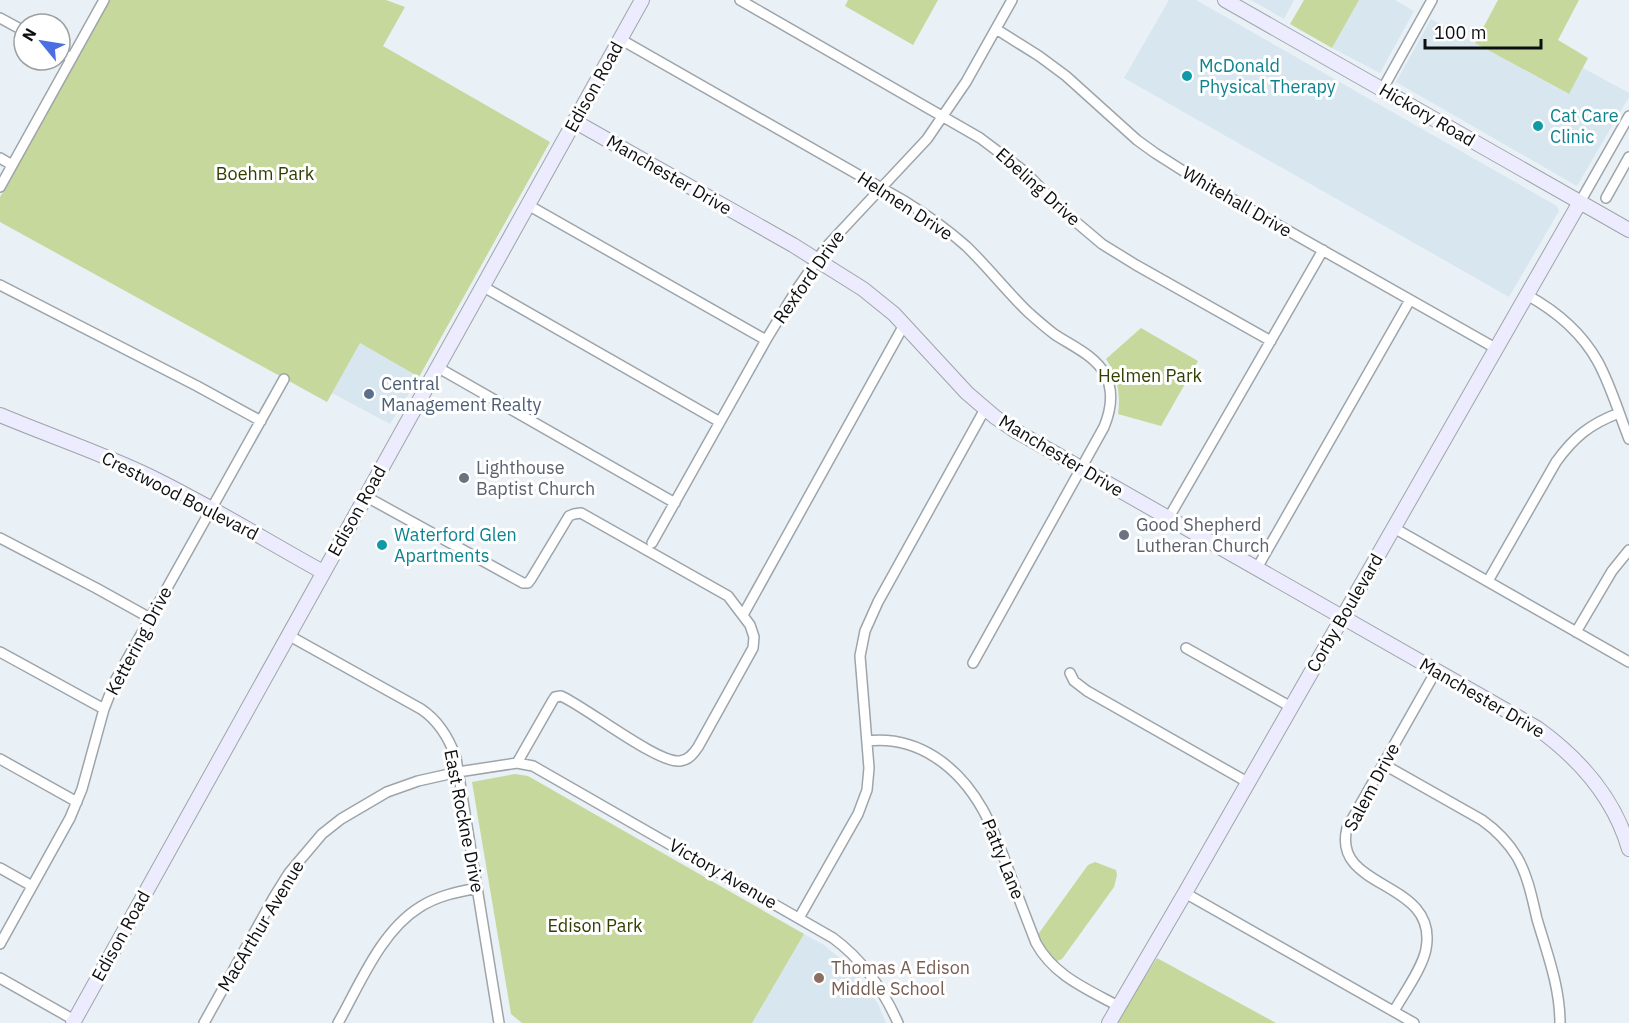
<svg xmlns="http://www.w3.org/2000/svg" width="1629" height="1023" font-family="'IBM Plex Sans',sans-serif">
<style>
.built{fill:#d8e6f0}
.green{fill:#c6d89b}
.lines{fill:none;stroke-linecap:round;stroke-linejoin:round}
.street-casing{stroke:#9ea5aa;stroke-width:12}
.secondary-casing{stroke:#9ea5aa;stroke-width:16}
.street{stroke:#fff;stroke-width:9}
.secondary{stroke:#edecfe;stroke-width:14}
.culture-dot{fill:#0f9aa8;stroke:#fff;stroke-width:2}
.service-dot{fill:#5c6f8a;stroke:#fff;stroke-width:2}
.worship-dot{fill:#6b7280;stroke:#fff;stroke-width:2}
.education-dot{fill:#8d6e63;stroke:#fff;stroke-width:2}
.labels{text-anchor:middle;stroke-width:6;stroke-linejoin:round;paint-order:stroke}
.culture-label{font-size:18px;fill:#0d838f;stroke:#fff;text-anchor:start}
.street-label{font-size:18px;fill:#0c0e10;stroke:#fff}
.park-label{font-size:18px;fill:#333f00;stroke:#fff}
.service-label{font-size:18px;fill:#4e5e75;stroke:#fff;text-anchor:start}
.worship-label{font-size:18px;fill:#5b616d;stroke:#fff;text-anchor:start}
.education-label{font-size:18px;fill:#785e54;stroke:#fff;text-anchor:start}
</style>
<rect width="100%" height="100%" fill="#e9f0f6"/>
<path class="built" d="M1169,0h27l361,206 2,5 -50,86 -385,-219z
M1251,0h43l-10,19z
M1359,0h36l19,11 -34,62 -48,-25z
M1431,19l137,75 15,-26 46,25v4l-52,89 -181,-104z
M360,343l59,34 -29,47 -58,-31z
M804,934l20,11 30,25 24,34 8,19h-134z"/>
<path class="green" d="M110,0h276l19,7 -22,39 167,96 -131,235 -59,-34 -33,59 -327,-180v-25z
M848,0h90l-25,45 -68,-39z
M1304,0h55l-27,48 -42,-24z
M1498,0h81l-21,40 30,18 -19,36 -94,-51z
M1141,328l57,33 -37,65 -43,-12c3,-20 -1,-38 -12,-55z
M515,774l13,2 276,158 -52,89h-230l-11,-9 -39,-232z
M1095,862l21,8 1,5 -3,12 -52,72 -5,2h-4c-6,-9 -16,-17 -14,-28l49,-68z
M1157,958l119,65h-161z"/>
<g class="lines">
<g class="street-casing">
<path id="street" d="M740,0l240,138 44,33 39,40 39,33 34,21 135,76
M0,18l24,13
M996,29l43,27 27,20 71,64 18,13 33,21 309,175
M620,39l286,163c21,13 41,27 60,44 22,21 41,46 63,67 8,7 17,15 25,21 18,12 40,21 51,40 9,17 6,36 -1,53l-131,236
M60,52l12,6
M1382,90l50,-90
M0,158l12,7
M0,187l104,-187
M1606,198l23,-41
M1580,202l49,-86
M528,205l238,135
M0,285l197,101 64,35
M482,286l238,136
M1527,295c29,16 55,38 71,67 13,24 21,52 31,77
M437,367l238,136
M365,496l158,87h5l3,-4 38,-63 5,-2 7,-1 147,83 22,29 4,12 -1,11 -55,99c-4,6 -9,13 -18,14 -22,3 -94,-54 -119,-65l-6,1 -2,3 -36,63
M1168,519l155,-269
M1394,528l235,134
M0,538l96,50 54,30
M652,543l114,-203 31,-51 29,-42 101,-108 39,-57 46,-82
M1257,568l153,-268
M1488,581l68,-119c18,-25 34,-38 63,-49
M743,615l161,-290
M1576,632l36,-61 17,-21
M288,635l133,74c18,12 28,29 35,49l43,265
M1186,648l105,59
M0,652l104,57
M1070,673l4,8 13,10 162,92
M867,741c51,-6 92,26 116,69 11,20 19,42 27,64 8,23 17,46 26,69 18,33 51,46 82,63
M0,759l77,43
M1383,764l99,56c14,10 26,22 35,37 11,19 15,41 20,62 10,34 23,68 23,104
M0,868l32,18
M1185,893l229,130
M799,918l59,-104 9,-24 2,-22 -9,-112 5,-25 13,-29 107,-193
M0,944l70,-126 12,-29 22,-80 11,-28 169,-302
M0,978l74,42
M1394,1011c9,-16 29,-44 32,-62 13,-70 -95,-58 -79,-121l89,-157
M204,1023l70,-126 15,-24 33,-39 19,-15 46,-27 31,-11 40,-9 59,-9 16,3 300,172c30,22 50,51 65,85
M338,1023c22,-39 43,-92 82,-116 17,-11 37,-15 57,-19"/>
</g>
<g class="secondary-casing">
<path id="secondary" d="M1225,0l404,230
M574,121l219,124 70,44 31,25 73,79 28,24 19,13 523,298c43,31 77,69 92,121
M0,415c50,21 101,38 149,61 60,29 116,64 174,96
M73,1023l569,-1023
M1109,1023l76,-130 395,-691"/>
</g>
<use href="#street" class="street"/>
<use href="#secondary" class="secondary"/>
</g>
<g class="culture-dot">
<circle cx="1187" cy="76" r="6"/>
<circle cx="1538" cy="126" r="6"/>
<circle cx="382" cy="545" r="6"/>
</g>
<circle class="service-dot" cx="369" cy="394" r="6"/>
<g class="worship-dot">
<circle cx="464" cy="478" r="6"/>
<circle cx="1124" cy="535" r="6"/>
</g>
<circle class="education-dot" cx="819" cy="978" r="6"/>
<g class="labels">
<g class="culture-label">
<text x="1199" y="72">McDonald<tspan x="1199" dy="21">Physical Therapy</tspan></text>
<text x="1550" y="122">Cat Care<tspan x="1550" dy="21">Clinic</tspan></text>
<text x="394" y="541">Waterford Glen<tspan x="394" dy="21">Apartments</tspan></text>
</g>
<g class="street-label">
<text transform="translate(594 87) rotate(-61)" y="6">Edison Road</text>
<text transform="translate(1427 115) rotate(30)" y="6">Hickory Road</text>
<text transform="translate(669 175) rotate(30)" y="6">Manchester Drive</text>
<text transform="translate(1038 187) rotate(42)" y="6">Ebeling Drive</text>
<text transform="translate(1237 202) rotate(30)" y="6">Whitehall Drive</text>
<text transform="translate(905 206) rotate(33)" y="6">Helmen Drive</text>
<text transform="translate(809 277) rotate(-55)" y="6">Rexford Drive</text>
<text transform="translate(1061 456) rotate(31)" y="6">Manchester Drive</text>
<text transform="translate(180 496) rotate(27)" y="6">Crestwood Boulevard</text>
<text transform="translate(357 511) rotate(-61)" y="6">Edison Road</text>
<text transform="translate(1345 613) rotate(-60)" y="6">Corby Boulevard</text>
<text transform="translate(139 641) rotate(-62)" y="6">Kettering Drive</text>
<text transform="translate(1482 698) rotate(30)" y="6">Manchester Drive</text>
<text transform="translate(1372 787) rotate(-62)" y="6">Salem Drive</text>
<text transform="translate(464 821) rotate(79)" y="6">East Rockne Drive</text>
<text transform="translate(1003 859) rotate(68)" y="6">Patty Lane</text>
<text transform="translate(723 874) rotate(30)" y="6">Victory Avenue</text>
<text transform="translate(261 926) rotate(-59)" y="6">MacArthur Avenue</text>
<text transform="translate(121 936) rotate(-61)" y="6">Edison Road</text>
</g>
<g class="park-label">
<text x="265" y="180">Boehm Park</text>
<text x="1150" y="382">Helmen Park</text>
<text x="595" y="932">Edison Park</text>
</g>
<g class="service-label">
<text x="381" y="390">Central<tspan x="381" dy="21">Management Realty</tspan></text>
</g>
<g class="worship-label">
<text x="476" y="474">Lighthouse<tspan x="476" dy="21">Baptist Church</tspan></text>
<text x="1136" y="531">Good Shepherd<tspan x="1136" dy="21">Lutheran Church</tspan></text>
</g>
<g class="education-label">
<text x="831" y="974">Thomas A Edison<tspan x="831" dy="21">Middle School</tspan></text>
</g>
</g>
<g transform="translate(42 42) rotate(300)"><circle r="28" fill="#ffffff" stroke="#9e9f9f" stroke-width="1.5"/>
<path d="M0-4.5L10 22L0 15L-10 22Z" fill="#4b6ee2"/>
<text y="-9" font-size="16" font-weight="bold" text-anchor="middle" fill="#0c0e10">N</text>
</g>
<path d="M1425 39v9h116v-9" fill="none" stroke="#0c0e10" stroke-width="3"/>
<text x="1434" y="39" font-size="18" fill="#0c0e10" stroke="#ffffff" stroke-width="4.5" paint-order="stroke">100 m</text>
</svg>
